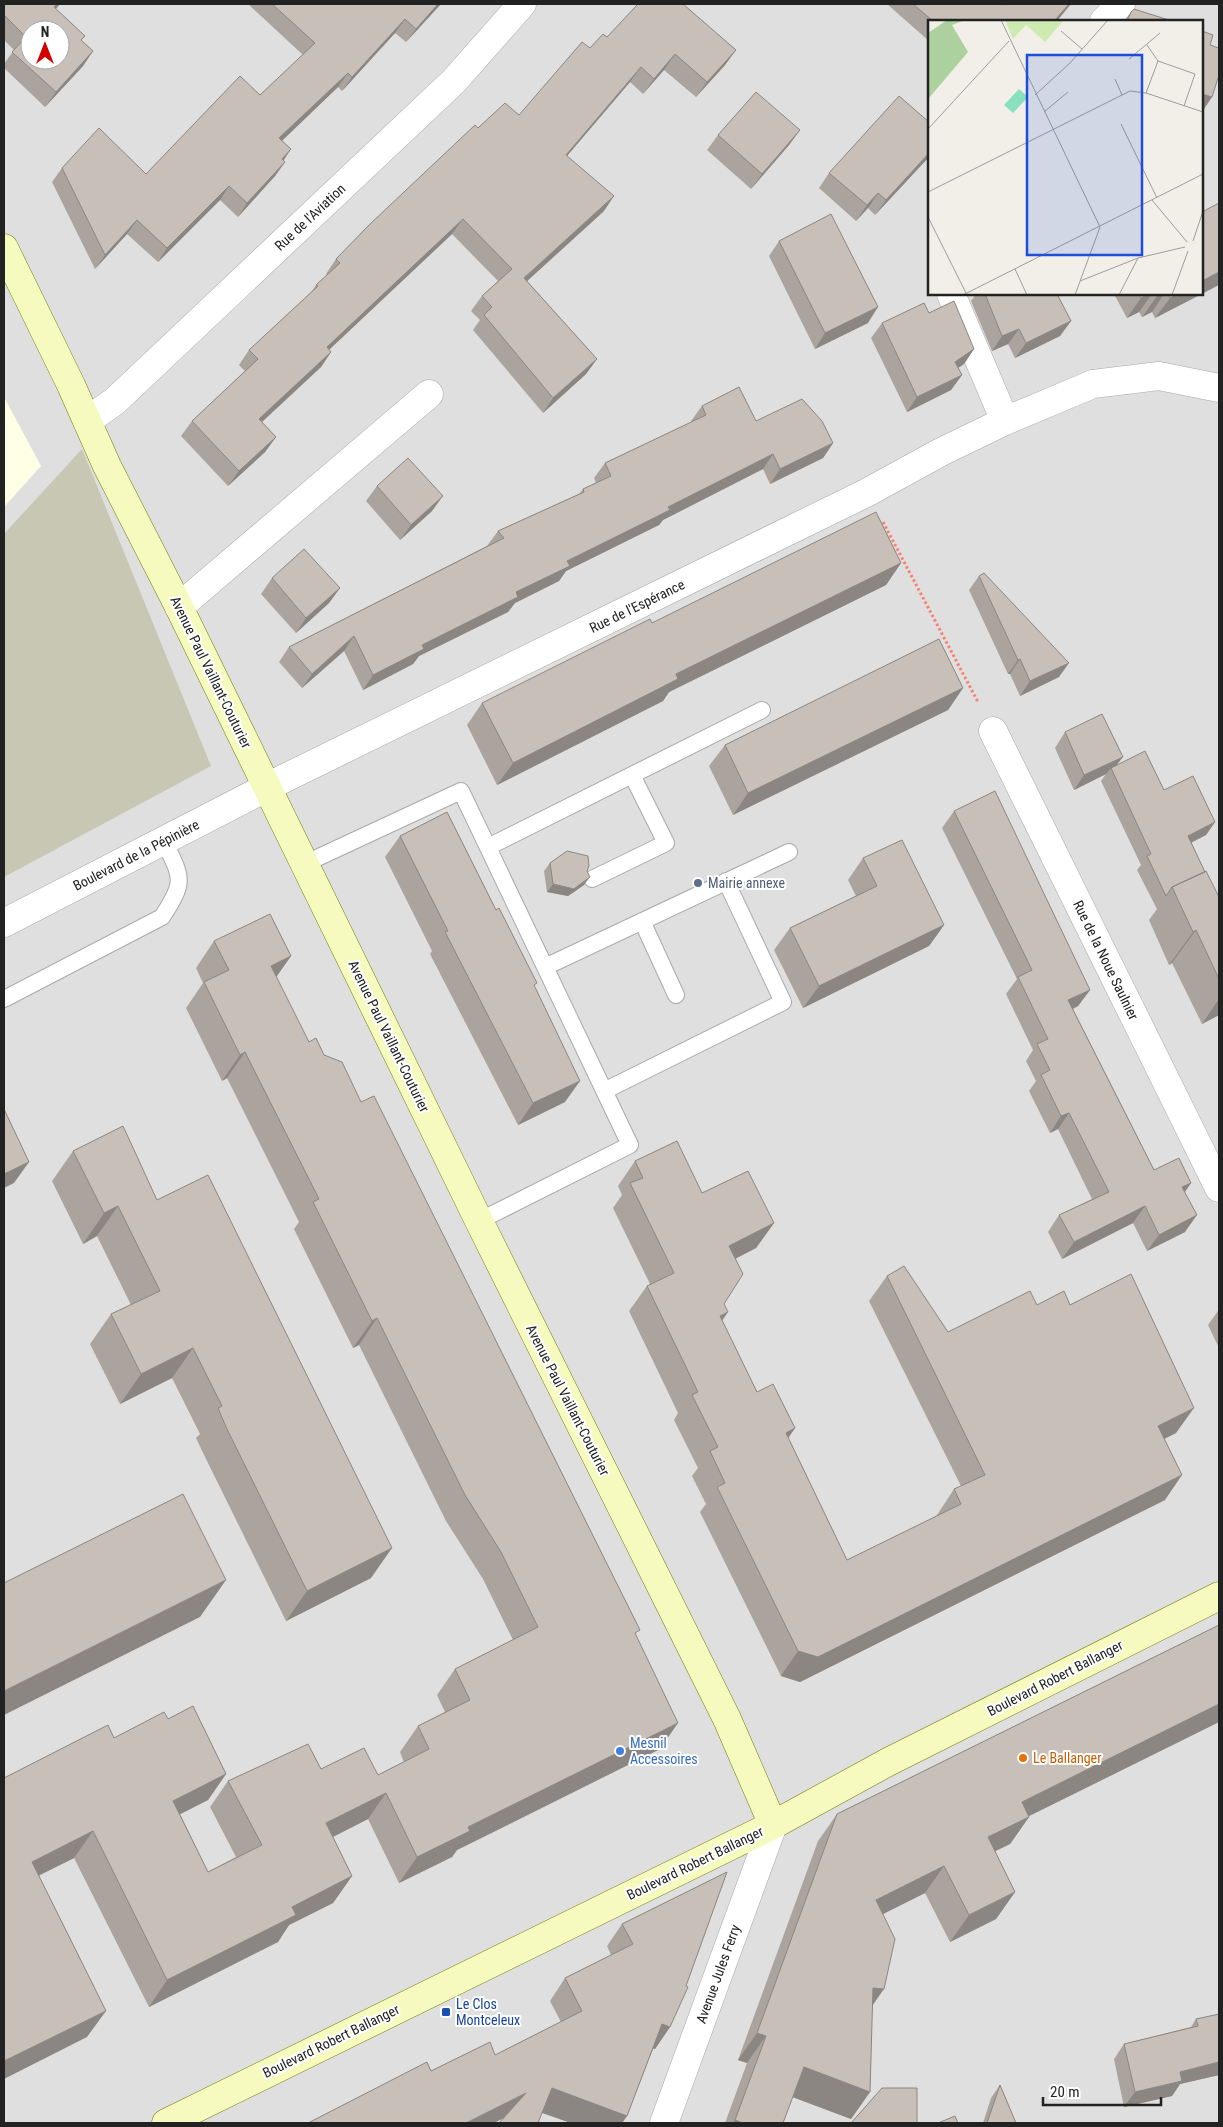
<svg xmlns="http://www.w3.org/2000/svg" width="1223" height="2127" font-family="'Roboto Condensed',sans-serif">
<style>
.residential{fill:#e0dfdf;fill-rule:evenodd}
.education{fill:#ffffe5}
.construction{fill:#c7c7b4}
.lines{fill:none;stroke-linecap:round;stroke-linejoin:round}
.lane-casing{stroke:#a9a9a9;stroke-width:18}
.street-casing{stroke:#a9a9a9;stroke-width:29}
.secondary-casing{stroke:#707d05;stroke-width:29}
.path{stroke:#fa8072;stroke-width:3;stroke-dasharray:2.5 2.5;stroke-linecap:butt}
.lane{stroke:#fff;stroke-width:16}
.street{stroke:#fff;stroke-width:28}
.secondary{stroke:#f7fabf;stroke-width:28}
.wall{fill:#aba49e}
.shaded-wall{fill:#8b8681}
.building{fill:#c7bfb8;stroke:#8b8681;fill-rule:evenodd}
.service-dot{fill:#5c6f8a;stroke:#fff;stroke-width:2}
.shop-dot{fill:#3f7fe0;stroke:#fff;stroke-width:2}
.food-dot{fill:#e8710a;stroke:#fff;stroke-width:2}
.transit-dot{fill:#1a4fb4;stroke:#fff;stroke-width:2}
.labels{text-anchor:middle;stroke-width:4;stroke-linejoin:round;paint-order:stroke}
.street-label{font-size:14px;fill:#222;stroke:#fff}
.service-label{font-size:14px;fill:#4e5e75;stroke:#fff;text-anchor:start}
.shop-label{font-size:14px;fill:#366cbe;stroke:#fff;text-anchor:start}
.food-label{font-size:14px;fill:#c56008;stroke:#fff;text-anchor:start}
.transit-label{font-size:14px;fill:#164399;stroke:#fff;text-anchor:start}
.inset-road{fill:none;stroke:#9f9d99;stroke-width:1}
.view{fill:#1d4ed8;fill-opacity:0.15;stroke:#1d4ed8;stroke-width:2.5}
.inset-edge{fill:none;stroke:#222;stroke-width:2.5}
</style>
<rect width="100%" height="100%" fill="#f2efe9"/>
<path class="residential" d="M4,4h1215v2119h-1215zM929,21h273v273h-273zM30,30h30v30h-30z"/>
<path class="education" d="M4,397l37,69 -37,41z"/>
<path class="construction" d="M82,449l129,317 -207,111v-343z"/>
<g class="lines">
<g class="lane-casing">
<path id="lane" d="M488,847l274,-137
M304,864l157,-73 169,354 -151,76
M592,879l74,-36 -34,-68
M642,921l34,74
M545,967l244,-115
M4,999l158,-82c24,-36 20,-39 2,-76
M604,1091l179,-89 -57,-121"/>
</g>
<g class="street-casing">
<path id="street" d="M1104,21l17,-17
M951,294l54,127
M87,421l28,-20 339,-320 68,-77
M179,607l250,-213
M993,731l226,457
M4,923l279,-144 585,-287 73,-40 64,-31 88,-37 66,-8 60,12
M664,2123l109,-298"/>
</g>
<g class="secondary-casing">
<path id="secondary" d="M4,248l67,137 36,81 72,141 300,614 248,498 46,106
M166,2123l607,-298 115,-63 331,-166"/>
</g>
<path class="path" d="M883,522l95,180"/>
<use href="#lane" class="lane"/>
<use href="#street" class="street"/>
<use href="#secondary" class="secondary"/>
</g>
<path class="wall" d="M4,4h56l-4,5 26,32 11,10 -10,15 -38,41 -41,-39v-4l10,-14 -10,-10z
M248,4h193l-35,38 -11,-9 -53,58 -4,-4 -56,54 1,20 2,1 -10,14 -37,41 -18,-17 -62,62 -31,-28 -32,35 -43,-87 10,-14 84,6 114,-79 43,-40z
M887,4h113l2,1 55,16h-128v20z
M684,6l52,44 -11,15 -29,32 -32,-27 -21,24 -13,-12 -63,74 37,55 -77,70 70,78 -11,15 -43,39 -70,-83 7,-10 -9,-9 11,-15 16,-15 -46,-47 -123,116 2,2 -10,15 -59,55 14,15 -11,15 -37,34 -47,-50 11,-15 53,-50 -6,-6 10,-15 61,-56 6,-9 11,-10 -1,-1 10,-15 142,-131 41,-13 71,-67 17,-11z
M1131,12l41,9h-48z
M929,122v35l-54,58 -7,-7 -12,13 -37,-33 10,-15z
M800,130l-11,15 -38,44 -44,-39 11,-15z
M779,241l89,82 -53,26 -46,-93z
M1219,285l-64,33 -3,-6 -10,5 -3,-5 -12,6 -13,-24h88z
M976,294h81l14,27 -11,15 -45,22 -7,-14 -16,7 -21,-50z
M929,313l45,36 -10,15 -6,4 4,7 -11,15 -44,22 -36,-74 11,-15z
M702,406l131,37 -10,15 -53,26 -7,-15 -100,51 -4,5 -93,46 -7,10 -44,22 -7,9 -89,44 -6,8 -50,26 -19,-39 -42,37 -23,-26 10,-15 198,-101 11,-15 81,-37 4,-5 13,-6 -2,-5 11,-15 87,-41 -1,-1z
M377,486l55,25 -32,29 -34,-39z
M901,563l-15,22 -217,107 -6,9 -166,84 -30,-60 15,-22 170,-80z
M979,576l80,101 -39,19 -10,-22h-2l-39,-84z
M272,578l68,10 -11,15 -33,30 -35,-39z
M963,688l-15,22 -215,105 -24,-49 16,-21z
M1065,732l52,33 47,25 51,32 -9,13 -15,8 14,29 14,25v118l-17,9 -30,-61 -3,2 -20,-45 8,-11 -20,-39 4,-5 -40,-84 5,-7 -32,16 -19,-42z
M954,811l136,179 -12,16 -5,3 81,161 37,13 -6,9v40l-38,19 -14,-28 -71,36 -14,-27 11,-17 33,-16 -34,-70 -8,4 -21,-42 7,-10 -10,-20 7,-11 -27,-56 11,-15 -75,-151z
M400,836l96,74 38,76 31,116 -47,23 -88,-171 2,-3 -47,-94z
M863,858l81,67 -15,21 -126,62 -29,-58 16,-22 66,-32 -8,-16z
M550,863l34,22 -16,11 -21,-4 -3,-21z
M214,941l77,15 -15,21 33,65 15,13 37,47 275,534 24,113 -203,101 -5,7 -53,26 -31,-64 -35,18 19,39 -19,27 -44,22 -11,17 -129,65 -75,-149 -35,17 48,162 -83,-259 164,-59 58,55 -18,26 -28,14 28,58 28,-15 -26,-50 18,-26 93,-12 57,6 26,-13 -4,-10 18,-26 27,-14 -8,-17 18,-26 58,-29 -30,-61 -37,-58 -87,-176 -6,3 -59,-119 5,-7 -72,-144 -5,3 -36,-73 17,-25 -7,-15z
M73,1151l84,49 214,378 -85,43 -81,-164 -9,-19 4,-4 -28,-56 -52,26 -30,-60 21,-30 20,-9 -34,-69 -14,8 -31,-63z
M635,1161l67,32 72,30 -18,25 -21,11 -11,45 -2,16 35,72 38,36 -7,10 59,122 90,-44v-1l17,-26 7,-3 -92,-185 18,-25 61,56 89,-27h33l106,128 -12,6 1,61 -365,182 -19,-6 -81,-164 6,-8 -14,-28 6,-8 -24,-48 4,-7 -49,-102 18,-25 3,-2 -37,-76 9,-13 -4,-9z
M1218,1311h1v37l-11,-23z
M1219,1625v97l-190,94v1l-19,27 -15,7 20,41 -19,27 -46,23 -25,-49 -42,21 -11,91 -2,87 -19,27 -59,-22 -9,26h-58l22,-60 -9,-3 80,-219 19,-27z
M727,1872l-57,155 -15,22h-2l-26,67 -5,7h-51l-29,-10 -39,6 -72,-48 64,-16 66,-33 -11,-21 15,-23 46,-23 -4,-9 15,-22z
M1219,2014v61l-39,9 -8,12 -48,11 -10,-48 10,-15 67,-17 5,-8z
M1000,2085l16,38h-33l8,-25z"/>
<path class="shaded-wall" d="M57,4h3l-16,18 10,-15z
M438,4h3l-35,38 10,-13z
M1069,4h2l-14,17h-3z
M405,19l-10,14 -53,58 10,-14z
M736,50l-11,15 -29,32 11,-15z
M93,51l-10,15 -38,41 11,-15z
M675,54l-11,16 -21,24 11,-15z
M641,67l-11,15 -75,88 11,-15z
M348,73l-10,14 -68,65 9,-14z
M1202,94l10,3 -10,15z
M800,130l-11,15 -38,44 11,-15z
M291,149l-9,14v-4z
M929,153v4l-54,58 11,-15z
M285,162l-10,14 -37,41 9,-14z
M229,186l-9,14 -62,62 9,-14z
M878,193l-10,15 -12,13 11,-16z
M614,196l-10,15 -90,82 10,-15z
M463,219l-11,15 -136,128 11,-15z
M137,220l-10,14 -32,35 10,-14z
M1219,272v13l-64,33 15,-20 7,-4h25v-13z
M1148,294h4l-13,18 -12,6 14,-20z
M1161,294h3l-12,18 -10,5 15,-21z
M878,307l-10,16 -53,26 10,-16z
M1071,321l-11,15 -45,22 11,-15z
M1019,329l-11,15 -16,7 10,-15z
M974,349l-10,15 -19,12 10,-14z
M331,352l-10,15 -72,67 10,-15z
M597,359l-11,15 -43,39 10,-15z
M962,375l-11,15 -44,22 10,-15z
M276,437l-11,15 -37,34 11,-15z
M833,443l-10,15 -53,26 10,-15z
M773,454l-10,15 -100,51 -4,5 -93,46 -7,10 -44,22 -7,9 -89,44 -6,8 -50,26 10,-15 49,-30 94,-53 51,-31 101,-54z
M443,496l-11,15 -32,29 11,-15z
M901,563l-15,22 -217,107 -6,9 -166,84 16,-22 163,-89z
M340,588l-11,15 -33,30 10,-15z
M354,636l-10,15 -42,37 10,-14z
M1020,659l-10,15h-2l10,-14z
M1069,663l-10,14 -39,19 10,-15z
M963,688l-15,22 -215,105 15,-22z
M1123,757l-11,14 -1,-3 -5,6 -32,16 10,-15z
M1215,822l-9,13 -28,14 10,-13z
M590,877l-6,8 -16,11 -21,-4 6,-8z
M944,925l-15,21 -126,62 16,-22z
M1196,930l-24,33 -3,2 24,-33z
M291,956l-19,27 -1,-17z
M1090,990l-12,16 -21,11 11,-17z
M1219,999v16l-17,9z
M245,1052l-18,26 -5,3 18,-26z
M580,1081l-15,21 -47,23 15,-22z
M1069,1113l-11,16 -8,4 11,-17z
M29,1162l-15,21 -10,5v-14z
M1191,1183l-12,17 3,-13z
M118,1206l-21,30 -14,8 21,-31z
M1145,1206l-12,17 -71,36 12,-17z
M1197,1215l-12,17 -38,19 12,-16z
M774,1223l-18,25 -45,23 18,-25z
M728,1312l-17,25 9,-21z
M377,1318l-18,27 -6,3 19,-27z
M193,1348l-21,30 -52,26 21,-30z
M1194,1408l-18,25 -36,18 18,-25z
M795,1428l-17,25 8,-20z
M1182,1475l-17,25 -365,182 -19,-6 17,-25z
M392,1548l-21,30 -85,43 21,-30z
M226,1580l-26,37 -196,98v-24z
M1219,1704v18l-216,107 19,-27z
M678,1723l-18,26 -203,101 -5,7 -53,26 18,-26 51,-30z
M226,1774l-18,26 -53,27 18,-26z
M386,1793l-18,26 -61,31 19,-27z
M1029,1817l-19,27 -41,20 19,-27z
M93,1831l-19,27 -60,30 18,-26z
M944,1866l-19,27 -68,34 19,-27z
M352,1876l-19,27 -44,22 -11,17 -129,65 18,-27 125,-73z
M1015,1892l-19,27 -46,23 19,-27z
M873,1988l11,1 -19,27z
M106,2011l-19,26 -83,42v-18z
M662,2024l8,3 -15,22 -9,-3z
M757,2033l9,3 -19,27 -9,-3z
M1219,2062v13l-39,9 -8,12 -48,11 11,-15 45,-20z
M804,2067l66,25 -19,27 -66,-25z
M552,2088l75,28 -5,7h-51l-34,-12z
M526,2093l-16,22 -16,8h-28z
M735,2120l8,3h-10z"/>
<path class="building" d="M4,4h53l-3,3 31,29 -4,4 12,11 -37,41 -44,-40 14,-15 -22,-22zM30,30h30v30h-30z
M272,4h166l-22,25 -11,-10 -53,58 -4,-4 -69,65 12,11 -9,10 3,3 -38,41 -18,-17 -62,62 -30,-28 -32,35 -43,-87 37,-40 47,46 94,-98 20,19 55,-52z
M638,4h45l53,46 -29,32 -32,-28 -21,25 -13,-12 -75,88 48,41 -90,82 73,81 -44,39 -69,-83 8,-8 -10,-11 30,-27 -49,-50 -136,128 4,5 -72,67 17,18 -37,34 -47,-50 66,-62 -9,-9 69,-64 -2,-1 24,-22 -4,-4 33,-34 106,-100 3,3 27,-25 14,12 63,-73 8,6 13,-14 4,3z
M913,4h87l2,1 1,-1h66l-15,17h-121z
M1134,9l38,12h-45l4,-9z
M1202,31l11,4 -3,10 9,3v27l-7,22 -10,-3z
M756,92l44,38 -38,44 -44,-39z
M899,96l30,26v31l-43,47 -8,-7 -11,12 -38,-32z
M1219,203v69l-17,9v-69z
M831,214l47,93 -53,26 -46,-92z
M985,294h72l14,27 -45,22 -7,-14 -17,7z
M1139,294h9l-7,4z
M1168,294h9l-7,4z
M954,301l20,48 -19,13 7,13 -45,22 -35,-74 42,-20 5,10z
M739,387l17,34 46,-22 20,22 11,22 -53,26 -7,-15 -105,53 2,3 -103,51 3,5 -54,26 2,5 -96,48 2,4 -51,26 -19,-39 -42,38 -23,-27 215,-109 -6,-7 86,-39 -1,-3 28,-13 -6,-13 101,-48 -4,-9z
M408,458l35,38 -32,29 -34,-39z
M876,512l25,51 -225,111 2,5 -165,84 -31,-60 168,-84 2,4z
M304,549l36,39 -34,30 -34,-40z
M984,573l85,90 -39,18 -10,-22 -2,1 -39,-84z
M939,639l24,49 -215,105 -23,-48z
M1102,714l21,43 -39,18 -19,-43z
M1145,751l19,39 29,-14 22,46 -27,14 17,36 -33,15 -6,9 -19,-40 4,-2 -40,-86z
M995,791l95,199 -22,10 86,170 25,-12 12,25 -9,4 15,28 -38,20 -14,-29 -71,36 -15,-27 50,-23 -40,-79 -8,3 -20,-41 9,-5 -13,-26 11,-5 -30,-62 14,-7 -78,-159z
M447,812l49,98 3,-2 38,75 -3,2 46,96 -47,22 -88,-171 3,-1 -48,-95z
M902,840l42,85 -125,61 -29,-58 87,-42 -14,-28z
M567,851l21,5 1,10 -2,5 3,6 -16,12 -21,-5 -3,-21z
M1206,871l13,26v82l-23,-49 -3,2 -21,-45z
M270,914l21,42 -20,10 38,76 7,-4 8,17 18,7 19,40 13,-6 266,534 -5,3 43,90 -210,104 2,4 -53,26 -31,-64 -60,30 26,53 -60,31 4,8 -129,65 -74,-149 -61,31 74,149 -102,50v-283l104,-53 6,13 50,-26 4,7 25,-13 33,68 -53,27 35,71 54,-27 -34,-64 80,-37 13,25 43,-21 14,27 51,-26 -11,-23 52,-26 -15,-31 83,-42 -37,-75 -36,-57 -88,-177 -5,3 -59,-119 6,-3 -74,-147 -5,3 -36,-73 25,-12 -15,-29z
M4,1109l25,53 -25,12z
M123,1126l34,74 51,-25 184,373 -85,43 -81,-164 -8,-19 4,-2 -29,-58 -52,26 -30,-60 49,-23 -42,-85 -14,7 -31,-62z
M677,1141l25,52 46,-22 26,52 -45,23 14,28 -19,30 4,8 -8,4 37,76 16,-8 22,44 -9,5 61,127 114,-56 -7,-15 31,-14 -98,-199 17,-10 44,66 82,-41 7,14 27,-14 6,14 61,-31 63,134 -36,18 24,49 -364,182 -20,-6 -81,-164 8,-4 -15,-32 8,-4 -26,-52 6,-3 -51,-106 27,-13 -44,-90 13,-5 -8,-17z
M183,1494l43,86 -222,111v-108z
M1219,1625v79l-197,98 7,15 -41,20 27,55 -46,23 -25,-49 -68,34 19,39 -11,50 -11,-1 -3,104 -66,-25 -21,56h-40l-8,-3 31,-84 -9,-3 80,-219z
M727,1872l-41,114 2,1 -18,40 -8,-3 -35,92 -75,-28 -14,35h-39l27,-30 -60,30h-158l119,-61 4,9 59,-29 5,13 87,-44 -17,-33 68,-34 -11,-20z
M1219,2014v48l-39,10 2,9 -47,11 -11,-48 74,-18 -2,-7z
M1000,2085l16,38h-29z
M882,2088h35v35h-66z
M955,2116l3,7h-20z"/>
<circle class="service-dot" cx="698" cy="883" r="5"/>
<circle class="shop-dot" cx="620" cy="1751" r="5"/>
<circle class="food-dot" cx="1023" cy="1758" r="5"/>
<rect class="transit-dot" x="441" y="2007" width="10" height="10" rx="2.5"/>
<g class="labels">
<g class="street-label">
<text transform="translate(310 217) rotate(-43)" y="5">Rue de l'Aviation</text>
<text transform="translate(637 606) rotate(-26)" y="5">Rue de l'Espérance</text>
<text transform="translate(211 672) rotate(64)" y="5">Avenue Paul Vaillant-Couturier</text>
<text transform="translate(136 855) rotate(-27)" y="5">Boulevard de la Pépinière</text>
<text transform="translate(1106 960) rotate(64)" y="5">Rue de la Noue Saulnier</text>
<text transform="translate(389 1036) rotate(64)" y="5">Avenue Paul Vaillant-Couturier</text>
<text transform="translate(568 1400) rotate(63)" y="5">Avenue Paul Vaillant-Couturier</text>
<text transform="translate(1055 1678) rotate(-27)" y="5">Boulevard Robert Ballanger</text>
<text transform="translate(695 1863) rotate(-26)" y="5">Boulevard Robert Ballanger</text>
<text transform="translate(718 1974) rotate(-70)" y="5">Avenue Jules Ferry</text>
<text transform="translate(331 2041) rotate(-26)" y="5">Boulevard Robert Ballanger</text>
</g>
<g class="service-label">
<text x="708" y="888">Mairie annexe</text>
</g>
<g class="shop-label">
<text x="630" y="1748">Mesnil<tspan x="630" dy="16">Accessoires</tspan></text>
</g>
<g class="food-label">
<text x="1033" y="1763">Le Ballanger</text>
</g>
<g class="transit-label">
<text x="456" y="2009">Le Clos<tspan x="456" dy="16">Montceleux</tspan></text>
</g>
</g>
<g transform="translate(928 20)">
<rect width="275" height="275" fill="#f2efe9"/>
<path d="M77,0h59l-19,22 -19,-17 -13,14z" fill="#cdebb0"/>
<path d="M19,0h18l-13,5 16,27 -40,47v-66z" fill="#add19e"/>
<path d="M91,69l9,8 -15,16 -9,-8z" fill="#88e0be"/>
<path class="inset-road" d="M73,0l99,207 -25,68M133,11l21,18M201,39l31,-26M230,41l37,13 -11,32M187,59l7,16M218,73l12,-32 -11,-16M107,75l35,-32 38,-43M116,92l24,-20M193,104l36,74M0,109l81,-88M0,172l202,-101 16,2 57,19M224,180l35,42M0,197l38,76M265,221l10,-30M87,249l12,26M152,261l58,-23 47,-11M35,275l240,-121M191,275l19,-37M244,275l16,-44"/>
<path class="view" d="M99,35h115v200h-115z"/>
<rect width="275" height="275" class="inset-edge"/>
</g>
<rect width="1223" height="2127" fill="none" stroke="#222222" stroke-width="10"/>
<g transform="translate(45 45)"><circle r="24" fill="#ffffff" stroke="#a7a7a7"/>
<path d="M0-4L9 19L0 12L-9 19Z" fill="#d40000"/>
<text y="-8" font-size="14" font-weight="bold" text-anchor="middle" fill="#222222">N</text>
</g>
<path d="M1043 2097v8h118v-8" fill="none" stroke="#222222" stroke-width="2.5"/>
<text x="1050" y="2097" font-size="15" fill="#222222" stroke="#ffffff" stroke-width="4" paint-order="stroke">20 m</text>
</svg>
